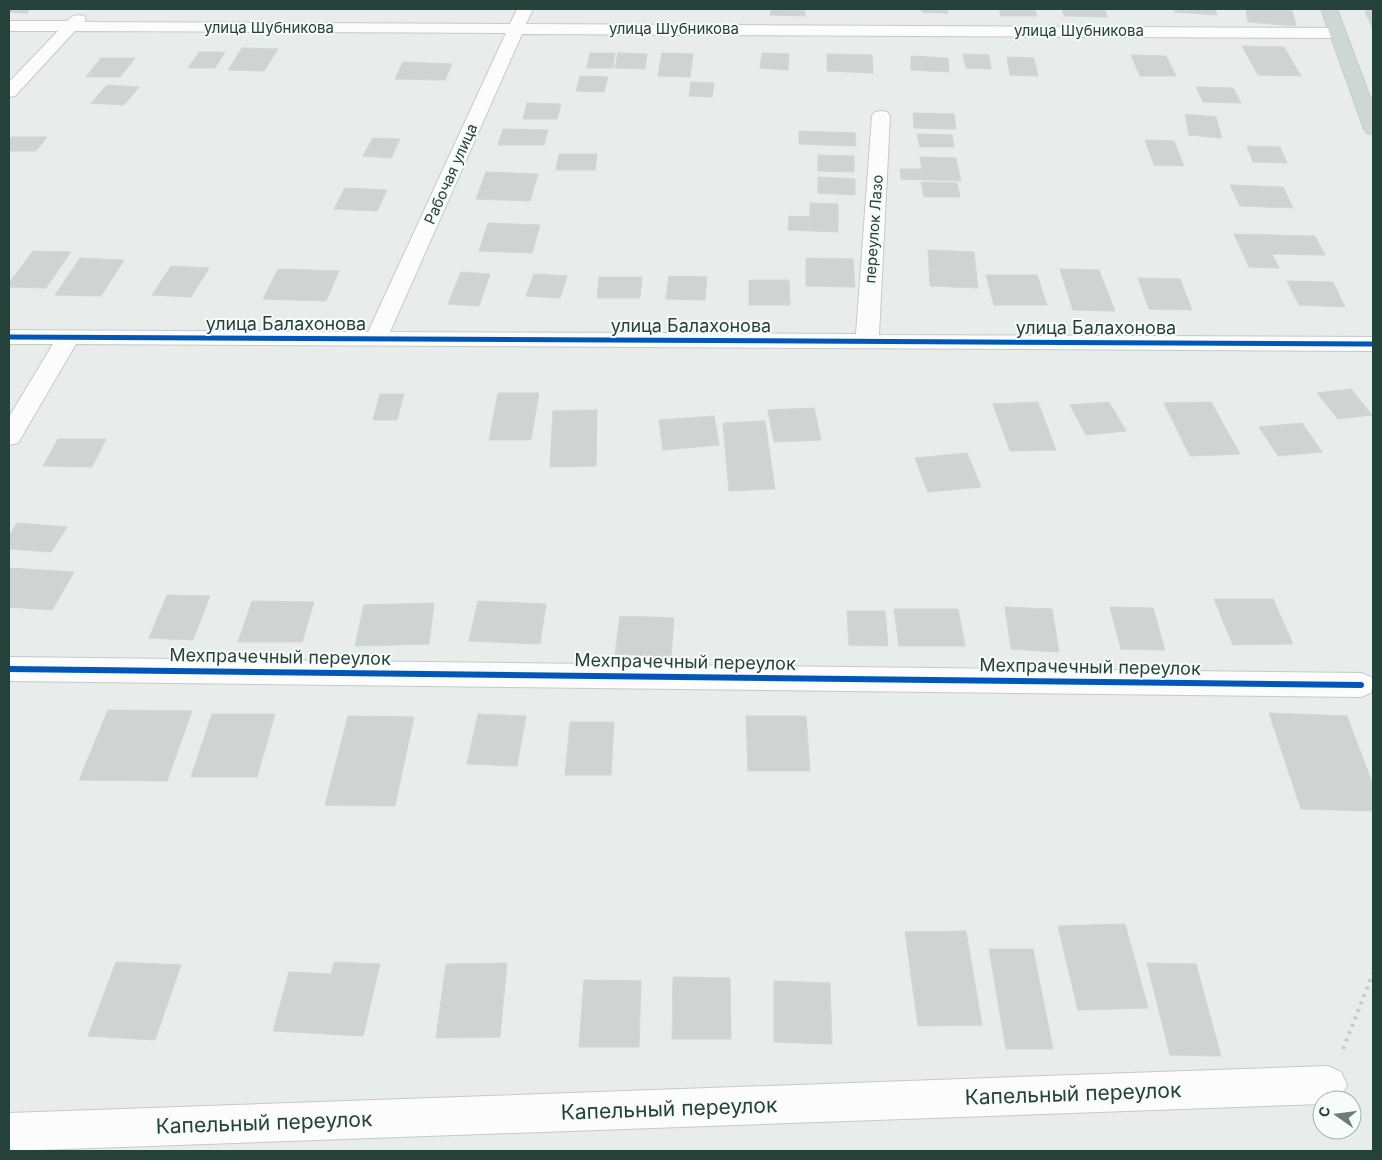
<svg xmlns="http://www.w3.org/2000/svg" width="1382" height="1160" font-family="Inter,sans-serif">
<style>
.building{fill:#cfd4d2;stroke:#d1d6d4}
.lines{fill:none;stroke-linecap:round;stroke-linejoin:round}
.minor-casing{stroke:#c5cac8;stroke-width:2}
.major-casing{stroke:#c3ccc9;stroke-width:2}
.path{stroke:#c3ccca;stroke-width:4;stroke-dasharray:3 5;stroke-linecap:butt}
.minor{fill:#fcfcfc;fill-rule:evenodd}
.major{fill:#cfd7d5;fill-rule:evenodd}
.cycleway-far1-casing{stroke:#f7fbf9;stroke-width:8}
.cycleway-casing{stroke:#f7fbf9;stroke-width:9}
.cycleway-far1{stroke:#0057b8;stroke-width:5}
.cycleway{stroke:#0057b8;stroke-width:6}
.labels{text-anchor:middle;stroke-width:4;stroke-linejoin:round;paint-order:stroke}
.far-street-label{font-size:15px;fill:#24423a;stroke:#f7fbf9}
.street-label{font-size:18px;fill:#24423a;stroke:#f7fbf9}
.near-street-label{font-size:21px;fill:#24423a;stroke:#f7fbf9}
</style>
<rect width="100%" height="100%" fill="#e8edeb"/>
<path class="building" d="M9,9h22l-4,4 -18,-1z
M771,9h34v7l-35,-1z
M921,9h26l1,4 -26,-1z
M999,9h36l2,7h-36z
M1062,9h43l2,8 -43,-1z
M1174,9h41l2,6 -42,-3z
M1246,9h46l4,17 -48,-4z
M1364,9h9v21z
M1242,46l42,1 17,29 -43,-1z
M242,48l36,1 -14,22 -36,-1z
M199,52h26l-10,16h-27z
M590,53h25l-2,15h-26z
M618,53l29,1 -2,15 -30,-1z
M662,53l31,1 -3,23 -32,-1z
M762,53l27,1 -1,16 -28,-2z
M827,54l45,1 1,18 -46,-2z
M963,54l26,1 2,14 -25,-1z
M1131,55l35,1 10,20h-36z
M911,56l37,2 1,14 -38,-2z
M1007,57l27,1 4,18 -28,-1z
M101,58h34l-15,19h-34z
M403,62l49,2 -7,16 -50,-1z
M580,76l28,1 -4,15 -28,-1z
M691,82l23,1 -2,14 -23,-1z
M107,85l32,2 -15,18 -33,-2z
M1196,87l37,1 8,15 -38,-1z
M527,103l34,1 -4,15h-34z
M913,113l41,1 2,15 -42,-1z
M1185,114l31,3 6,21 -33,-3z
M503,129l45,1 -4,15h-46z
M799,131l56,2 1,13 -57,-2z
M917,134l35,1 2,12h-34z
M12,137h35l-11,14h-27v-10z
M373,138l27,1 -9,19 -28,-2z
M1145,140l29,1 10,25 -30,-1z
M1247,146l33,1 7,16 -34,-1z
M559,154h38l-2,16h-39z
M818,155l36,1v16l-36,-1z
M920,157l36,1 5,23 -60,-2 -1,-10h22z
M486,172l52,2 -8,27 -54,-2z
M818,177l37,2v16l-37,-2z
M921,182l36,1 3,14h-36z
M1230,185l53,2 10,21 -53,-2z
M345,188l42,2 -10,21 -43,-2z
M810,203l28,1v28l-50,-2 1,-14 21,1z
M488,223l52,2 -8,28 -53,-2z
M1234,234l81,2 10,19 -53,-1 7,14 -30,-1z
M928,250l46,2 4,36 -48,-2z
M33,251l38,1 -25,36 -37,-1v-4z
M80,258l44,2 -23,36 -46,-1z
M806,258l47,1 2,28 -49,-1z
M171,266l38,2 -18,29 -39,-2z
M278,269l61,2 -13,30 -63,-2z
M1060,269l39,1 16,41 -42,-1z
M461,272l29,2 -11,32 -31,-2z
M534,274l33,2 -7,22 -34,-2z
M986,275h51l10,30h-53z
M669,276l38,1 -2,23 -39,-1z
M599,277h43l-2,21h-43z
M1138,278l42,1 12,31 -43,-1z
M749,280h40l1,25h-41z
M1287,281l46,1 12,25 -46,-2z
M1351,389l21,26 -34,4 -21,-26z
M498,393h41l-8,47h-42z
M380,394h24l-7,26h-24z
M1038,402l18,48 -46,1 -17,-47z
M1109,402l17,29 -40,4 -16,-30z
M1211,402l29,52 -50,2 -26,-53z
M814,408l7,32 -47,2 -6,-32z
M597,410l-1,56 -46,1 3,-56z
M714,416l5,29 -56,5 -4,-30z
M765,421l10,68 -46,2 -6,-68z
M1302,423l20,29 -44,4 -19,-29z
M58,439h48l-14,28 -49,-1z
M967,453l14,34 -53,5 -13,-34z
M17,523l50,4 -16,25 -42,-3v-13z
M9,568l65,4 -22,38 -43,-3z
M167,595l43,1 -17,44 -44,-2z
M1214,599h59l20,45 -60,1z
M252,601l62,1 -12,40h-64z
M478,601l68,3 -6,40 -71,-3z
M434,603l-5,41 -74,2 9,-41z
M1005,607l47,2 7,43 -48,-3z
M1110,607l43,1 12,42 -44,-1z
M894,609h64l7,37h-66z
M847,611h38l3,35 -39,-1z
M620,616l54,2 -3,39 -56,-3z
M108,710l84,1 -25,70 -88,-1z
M1269,713l78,3 26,69v26l-72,-2z
M212,714h63l-18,63h-66z
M478,714l48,2 -9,50 -50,-2z
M348,716l66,1 -19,89 -70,-1z
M746,716h60l4,55h-62z
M570,722h44l-3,53h-46z
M1125,924l23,84 -70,2 -20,-84z
M966,931l16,94 -64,1 -13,-94z
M989,949h44l20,100h-47z
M116,962l65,3 -26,75 -67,-4z
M334,962l46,2 -17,72 -90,-5 16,-59 42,2z
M507,963l-7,74 -64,1 10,-74z
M1147,963l49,1 25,92 -51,-1z
M673,977l57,1 1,61h-59z
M584,980l57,1 -2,66h-60z
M774,981l56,2 2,61 -58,-2z"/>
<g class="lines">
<g class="minor-casing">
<path id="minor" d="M517,9h16l-7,15 812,4 6,2 2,3 -2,3 -6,2 -816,-4 -132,298 466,2 16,-218 3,-4 6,-1 6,1 3,4 -11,219 494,2v14l-1297,-7 -58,99 -9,2v-28l44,-73h-44v-14l359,2 138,-299 -431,-2 -60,65 -6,1v-15l49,-51h-49v-10h58c5,-5 8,-7 17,-5l2,3 -2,3 426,2z
M9,657l1352,16 10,4 2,3 -2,13 -10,4 -1352,-16z
M1328,1066l13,6 6,13 -6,13 -19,2v4l-1313,47v-38z"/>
</g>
<g class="major-casing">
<path id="major" d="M1321,9h16l36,96v29l-6,-1 -3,-4z"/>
</g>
<path class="path" d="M1343,1049l30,-76"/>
<use href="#minor" class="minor"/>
<use href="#major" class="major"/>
<g class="cycleway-far1-casing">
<path id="cycleway-far1" d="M9,337l1364,7"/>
</g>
<g class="cycleway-casing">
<path id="cycleway" d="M9,669l1352,16"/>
</g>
<use href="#cycleway-far1" class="cycleway-far1"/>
<use href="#cycleway" class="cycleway"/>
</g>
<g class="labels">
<g class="far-street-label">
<text x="269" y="33">улица Шубникова</text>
<text x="674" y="34">улица Шубникова</text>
<text x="1079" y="36">улица Шубникова</text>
<text transform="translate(451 174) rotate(-66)" y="5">Рабочая улица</text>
<text transform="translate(874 229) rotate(-86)" y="5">переулок Лазо</text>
</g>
<g class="street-label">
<text x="286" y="330">улица Балахонова</text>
<text x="691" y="332">улица Балахонова</text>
<text x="1096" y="334">улица Балахонова</text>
<text transform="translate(280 657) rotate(1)" y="6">Мехпрачечный переулок</text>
<text transform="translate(685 662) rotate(1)" y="6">Мехпрачечный переулок</text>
<text transform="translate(1090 667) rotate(1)" y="6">Мехпрачечный переулок</text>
</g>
<g class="near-street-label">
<text transform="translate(1073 1094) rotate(-2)" y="7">Капельный переулок</text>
<text transform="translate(669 1109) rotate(-2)" y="7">Капельный переулок</text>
<text transform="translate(264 1123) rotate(-2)" y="7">Капельный переулок</text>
</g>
</g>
<rect width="1382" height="1160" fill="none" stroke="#24423a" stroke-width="20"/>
<g transform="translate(1337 1115) rotate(284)"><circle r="24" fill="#f7fbf9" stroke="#a3b1ad"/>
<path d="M0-4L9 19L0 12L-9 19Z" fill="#697e78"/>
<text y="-8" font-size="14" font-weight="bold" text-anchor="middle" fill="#24423a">С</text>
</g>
</svg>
